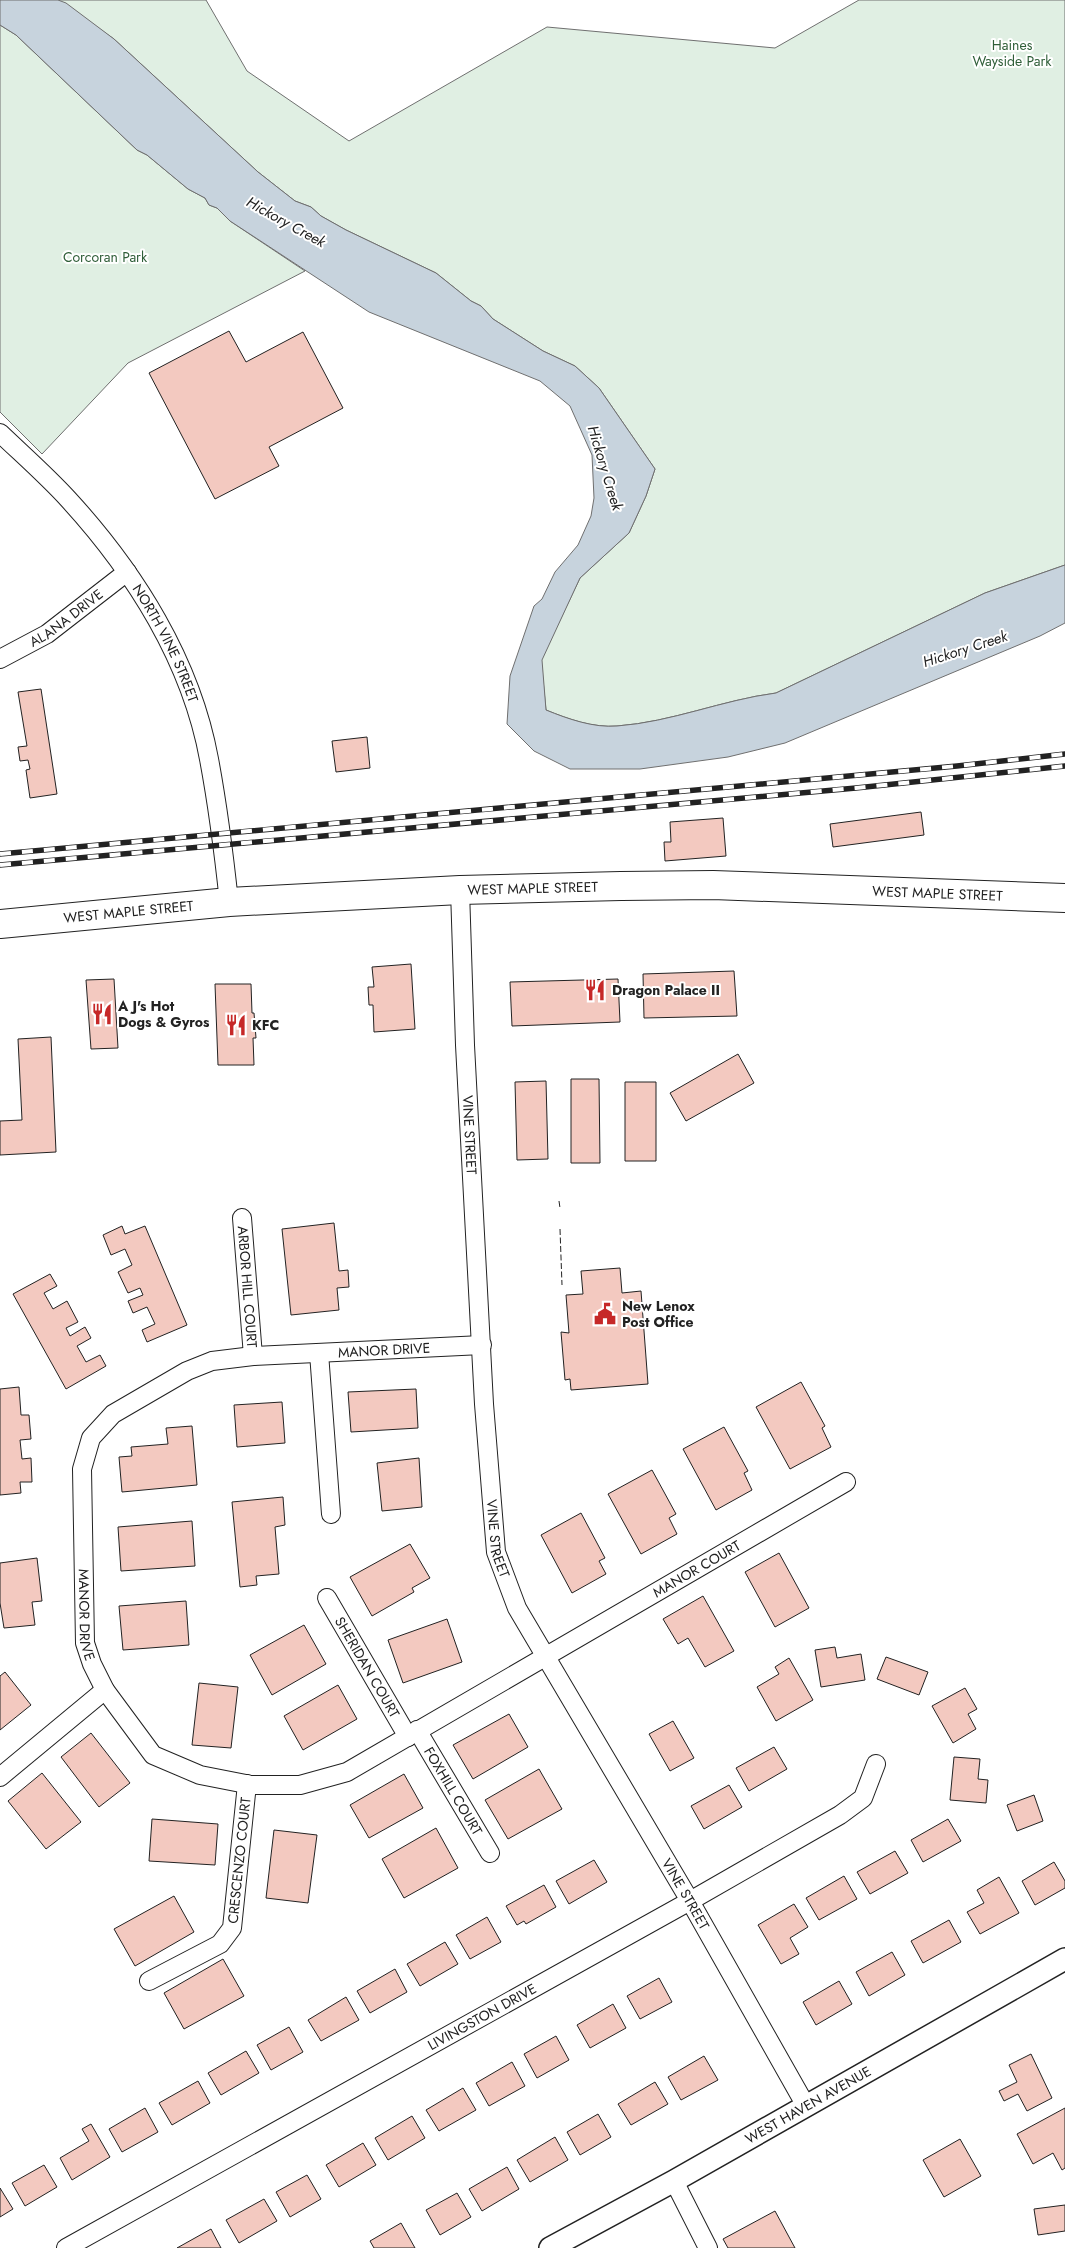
<svg xmlns="http://www.w3.org/2000/svg" width="1065" height="2248" font-family="Jost,sans-serif">
<style>
.green{fill:#e0efe3;stroke:#6f6f6f}
.water{fill:#c7d3dd;stroke:#6f6f6f}
.building{fill:#f3c9c0;stroke:#222}
.lines{fill:none;stroke-linecap:round;stroke-linejoin:round}
.minor-casing{stroke:#222;stroke-width:20}
.tertiary-casing{stroke:#222;stroke-width:24}
.primary-casing{stroke:#222;stroke-width:30}
.minor{stroke:#fff;stroke-width:18}
.tertiary{stroke:#fff;stroke-width:21}
.primary{stroke:#fff;stroke-width:28}
.rail-casing{stroke:#222;stroke-width:5.5}
.rail{stroke:#fff;stroke-width:4;stroke-dasharray:11;stroke-linecap:butt}
.fence{stroke:#222;stroke-width:1;stroke-dasharray:6 2.5;stroke-linecap:butt}
.labels{text-anchor:middle;stroke-width:4;stroke-linejoin:round;paint-order:stroke}
.park-label{font-size:14px;fill:#2f5e38;stroke:#fff}
.street-label{font-size:14px;fill:#222;stroke:#fff}
.poi-label{font-size:14px;font-weight:bold;fill:#222;stroke:#fff;text-anchor:start}
.water-label{font-size:15px;font-style:italic;fill:#222;stroke:#fff}
</style>
<rect width="100%" height="100%" fill="#fff"/>
<path class="green" d="M58,0h148l41,71 102,70 198,-114 228,21 84,-48h206v565l-80,28 -209,100c-54,7 -104,29 -159,33 -24,2 -49,-7 -71,-16l-5,-50 39,-82 49,-45 17,-37 9,-27 -56,-81 -24,-22 -32,-15 -50,-32 -12,-13 -10,-5 -35,-28 -90,-43 -25,-14 -10,-9 -16,-6 -37,-29 -144,-133z
M0,25l16,10 121,115 10,5 41,34 17,9 4,7 8,3 13,13 75,50 -177,92 -86,91 -42,-42z"/>
<path class="water" d="M0,0h58l8,3 48,36 144,133 37,29 16,6 10,9 25,14 90,43 35,28 10,5 12,13 50,32 32,15 24,22 56,81 -9,27 -17,37 -49,45 -38,82 4,50c22,9 48,18 71,16 55,-4 105,-26 159,-33l209,-100 80,-28v58l-25,13 -255,107 -57,14 -88,12h-70l-36,-18 -27,-27 3,-48 24,-70 8,-7 13,-27 23,-27 13,-29 3,-18 -2,-43 -22,-49 -30,-25 -171,-69 -139,-91 -13,-13 -8,-3 -4,-7 -17,-9 -41,-34 -10,-5 -121,-115 -16,-10z"/>
<path class="building" d="M229,331l17,31 57,-30 40,76 -74,39 10,19 -64,33 -66,-126z
M41,689l16,105 -27,4 -4,-28 4,-1 -2,-9 -8,1 -2,-14 9,-1 -9,-54z
M367,737l3,31 -34,4 -4,-31z
M921,812l3,23 -91,12 -3,-23z
M723,818l3,38 -61,5 -1,-19h7l-1,-20z
M411,964l4,65 -41,3 -1,-27h-4l-1,-18h6l-2,-20z
M734,971l3,45 -93,2 -1,-44z
M114,979l4,69 -27,1 -5,-69z
M618,979l2,43 -108,4 -2,-44z
M215,984h36l1,29h2l2,25h-3l1,27h-36z
M51,1037l5,115 -56,3v-34l22,-1 -4,-81z
M738,1054l16,29 -68,38 -16,-28z
M571,1079h28l1,84h-29z
M546,1081l2,78 -31,1 -2,-78z
M625,1082h31v79h-31z
M334,1223l5,48 9,-1 1,17 -12,1 2,22 -48,5 -9,-86z
M122,1226l3,8 20,-8 42,99 -40,17 -5,-12 13,-6 -8,-17 -14,6 -5,-12 15,-6 -3,-7 -12,5 -10,-21 14,-7 -7,-16 -14,6 -8,-20z
M620,1268l2,25 19,-2 7,93 -77,6 -1,-11 -5,1 -4,-48 8,1 -3,-38 17,-1 -2,-23z
M50,1274l7,12 -13,7 9,16 14,-8 11,21 -12,6 4,8 15,-9 6,11 -14,8 9,16 14,-7 6,11 -40,23 -53,-95z
M801,1382l24,44 -3,2 9,19 -41,22 -34,-62z
M19,1387l2,28h8l2,24 -11,1 2,19 9,-1 1,24h-12l1,11 -21,2v-106z
M416,1389l2,39 -67,4 -3,-40z
M282,1402l3,41 -48,4 -3,-42z
M192,1426l5,59 -75,7 -3,-35 13,-1 -1,-9 37,-3 -2,-16z
M724,1427l24,44 -4,2 8,17 -36,20 -33,-61z
M419,1458l3,49 -40,4 -5,-48z
M652,1470l24,44 -7,4 8,16 -36,20 -33,-60z
M283,1497l2,28 -10,2 4,47 -23,2 1,9 -17,2 -8,-85z
M581,1513l24,45 -6,3 7,13 -34,19 -31,-58z
M192,1521l3,45 -74,5 -3,-44z
M410,1544l20,34 -18,10 2,4 -42,24 -22,-39z
M779,1553l30,55 -34,19 -30,-55z
M37,1558l5,43 -10,1 3,23 -31,3 -4,-25v-40z
M703,1596l31,55 -29,16 -17,-29 -10,6 -15,-25z
M186,1601l3,44 -66,5 -4,-44z
M447,1619l15,43 -59,21 -15,-43z
M304,1625l22,39 -54,31 -22,-40z
M835,1647l2,11 24,-4 4,26 -44,7 -6,-37z
M886,1657l42,15 -9,23 -42,-16z
M789,1658l24,42 -37,21 -19,-34 22,-13 -4,-7z
M5,1672l26,33 -31,25v-54z
M199,1683l39,4 -7,61 -39,-3z
M338,1685l19,34 -54,31 -19,-34z
M965,1688l12,21 -9,5 8,15 -23,14 -21,-37z
M509,1714l19,33 -55,32 -20,-34z
M673,1721l21,37 -24,13 -21,-37z
M91,1733l39,50 -31,24 -38,-50z
M774,1747l13,22 -38,22 -13,-23z
M954,1757l26,2 -2,20 10,1 -2,23 -36,-3z
M539,1769l23,40 -54,30 -23,-39z
M42,1773l39,49 -35,27 -38,-48z
M404,1774l19,34 -54,30 -19,-33z
M729,1785l13,22 -38,22 -13,-23z
M1034,1795l9,26 -26,10 -10,-26z
M152,1819l66,5 -3,41 -66,-4z
M948,1819l13,22 -38,21 -12,-22z
M436,1828l22,40 -54,30 -22,-39z
M274,1830l43,5 -9,68 -42,-5z
M895,1851l13,22 -38,21 -13,-22z
M594,1860l13,22 -38,22 -13,-23z
M1054,1862l11,19v7l-30,17 -13,-24z
M844,1876l13,23 -38,21 -13,-22z
M999,1877l20,36 -39,21 -13,-22 17,-9 -7,-13z
M544,1885l12,22 -30,17 -2,-3 -7,4 -11,-19z
M174,1896l20,36 -59,34 -21,-37z
M794,1904l14,23 -18,11 9,16 -18,10 -23,-39z
M487,1917l14,25 -31,17 -14,-24z
M949,1920l12,22 -38,21 -12,-22z
M445,1942l13,22 -38,22 -13,-22z
M892,1952l13,23 -36,21 -13,-24z
M223,1959l21,37 -60,33 -20,-36z
M395,1969l12,23 -37,21 -13,-22z
M659,1978l13,24 -32,17 -13,-23z
M839,1981l13,23 -36,21 -13,-23z
M346,1997l13,23 -38,21 -13,-21z
M613,2004l13,24 -36,20 -13,-23z
M289,2027l14,25 -32,18 -14,-25z
M556,2036l13,24 -32,18 -13,-24z
M246,2051l13,22 -38,22 -13,-22z
M1031,2054l21,44 -25,13 -9,-17 -14,7 -5,-10 18,-9 -8,-17z
M704,2056l14,24 -37,20 -13,-23z
M512,2062l13,24 -36,20 -13,-23z
M198,2081l12,22 -38,22 -13,-22z
M655,2082l13,22 -37,21 -13,-21z
M463,2088l13,22 -37,21 -13,-21z
M145,2108l13,24 -36,20 -13,-23z
M1065,2108v60l-3,2 -9,-17 -20,11 -16,-30z
M598,2114l13,23 -31,18 -13,-23z
M412,2116l13,22 -37,22 -13,-22z
M91,2124l19,33 -38,23 -12,-22 29,-17 -7,-12z
M555,2137l13,23 -38,22 -13,-22z
M960,2139l21,37 -37,21 -21,-37z
M363,2143l13,22 -37,22 -13,-22z
M44,2165l13,22 -32,19 -13,-23z
M507,2167l12,22 -37,22 -13,-22z
M307,2175l14,24 -31,18 -14,-25z
M0,2188l13,21 -13,8z
M457,2193l14,24 -31,18 -14,-25z
M264,2199l13,22 -38,22 -13,-23z
M1065,2205v26l-27,4 -4,-26z
M775,2211l20,37h-67l-5,-9z
M401,2223l14,25h-41l-4,-7z
M211,2229l10,19h-44z"/>
<g class="lines">
<g class="minor-casing">
<g id="minor">
<path id="s1" d="M0,433c23,22 47,43 68,66 67,73 123,162 141,260 9,48 15,96 20,143"/>
<path id="s2" d="M0,659l47,-25 80,-62"/>
<path id="s3" d="M460,890l5,155 19,359 12,148 21,56 173,293 116,205"/>
<path id="s4" d="M242,1218l11,138"/>
<path id="s5" d="M482,1345l-229,11 -41,5 -25,10 -74,43 -22,24 -9,31 3,174 7,21 13,26 48,65 47,20 51,10h49l47,-13 499,-290"/>
<path d="M319,1353l12,161"/>
<path id="s6" d="M327,1598l81,139"/>
<path id="s7" d="M417,1730l73,123"/>
<path d="M0,1777l105,-87"/>
<path id="s8" d="M149,1981l71,-37 12,-16 15,-144"/>
<path d="M674,2181l34,67"/>
<path id="s9" d="M66,2248l624,-347 150,-86 23,-17 13,-34"/>
</g>
</g>
<g class="tertiary-casing">
<g id="tertiary">
<path id="s10" d="M550,2248l124,-67 391,-222"/>
</g>
</g>
<g class="primary-casing">
<g id="primary">
<path id="s11" d="M0,924l229,-22 231,-12 161,-4 92,-1 352,13"/>
</g>
</g>
<use href="#minor" class="minor"/>
<use href="#tertiary" class="tertiary"/>
<use href="#primary" class="primary"/>
<g class="rail-casing">
<path id="rail" d="M0,854l957,-88 108,-12
M0,865l856,-77 209,-22"/>
</g>
<use href="#rail" class="rail"/>
<path class="fence" d="M559,1201l1,7
M560,1229l2,56"/>
</g>
<defs>
<g id="restaurant-bare" transform="scale(1.725)"><path d="M-5-6h1v4h1v-4h1v4h1v-4h1v5L-1.5 .5V6h-2V.5L-5-1ZM5-6V6H3V1.5H1.5Q1.5-4 5-6Z" fill="#c62828" stroke="#fff" stroke-width="2.5" paint-order="stroke"/></g>
<g id="civic-bare" transform="scale(1.725)"><path d="M-.6-6.5H3V-4.5H.6V-3L4-1V1h2V6H-6V1h2V-1L-.6-3ZM-1.2 2.5V6h2.4V2.5Z" fill="#c62828" stroke="#fff" stroke-width="2.5" paint-order="stroke"/></g>
</defs>
<g fill-rule="evenodd">
<use href="#restaurant-bare" x="595" y="990"/>
<use href="#restaurant-bare" x="102" y="1014"/>
<use href="#restaurant-bare" x="236" y="1025"/>
<use href="#civic-bare" x="605" y="1314"/>
</g>
<g class="labels">
<g class="park-label">
<text x="1012" y="50">Haines<tspan x="1012" dy="16">Wayside Park</tspan></text>
<text x="105" y="262">Corcoran Park</text>
</g>
<g class="street-label">
<text dy="5" stroke="none"><textPath href="#s2" startOffset="78">ALANA DRIVE</textPath></text>
<text dy="5" stroke="none"><textPath href="#s1" startOffset="270">NORTH VINE STREET</textPath></text>
<text dy="5" stroke="none"><textPath href="#s11" startOffset="534">WEST MAPLE STREET</textPath></text>
<text dy="5" stroke="none"><textPath href="#s11" startOffset="939">WEST MAPLE STREET</textPath></text>
<text dy="5" stroke="none"><textPath href="#s11" startOffset="129">WEST MAPLE STREET</textPath></text>
<text dy="5" stroke="none"><textPath href="#s3" startOffset="245">VINE STREET</textPath></text>
<text dy="5" stroke="none"><textPath href="#s4" startOffset="69">ARBOR HILL COURT</textPath></text>
<text transform="translate(384 1350) rotate(-3)" y="5">MANOR DRIVE</text>
<text dy="5" stroke="none"><textPath href="#s3" startOffset="650">VINE STREET</textPath></text>
<text dy="5" stroke="none"><textPath href="#s5" startOffset="1359">MANOR COURT</textPath></text>
<text dy="5" stroke="none"><textPath href="#s5" startOffset="594">MANOR DRIVE</textPath></text>
<text dy="5" stroke="none"><textPath href="#s6" startOffset="80">SHERIDAN COURT</textPath></text>
<text dy="5" stroke="none"><textPath href="#s7" startOffset="71">FOXHILL COURT</textPath></text>
<text dy="5" stroke="none"><textPath href="#s8" startOffset="168">CRESCENZO COURT</textPath></text>
<text dy="5" stroke="none"><textPath href="#s3" startOffset="1055">VINE STREET</textPath></text>
<text dy="5" stroke="none"><textPath href="#s9" startOffset="476">LIVINGSTON DRIVE</textPath></text>
<text dy="5" stroke="none"><textPath href="#s10" startOffset="295">WEST HAVEN AVENUE</textPath></text>
</g>
<g class="poi-label">
<text x="612" y="995">Dragon Palace II</text>
<text x="118" y="1011">A J's Hot<tspan x="118" dy="16">Dogs &amp; Gyros</tspan></text>
<text x="252" y="1030">KFC</text>
<text x="622" y="1311">New Lenox<tspan x="622" dy="16">Post Office</tspan></text>
</g>
<g class="water-label">
<text transform="translate(286 222) rotate(29)" y="5">Hickory Creek</text>
<text transform="translate(605 468) rotate(73)" y="5">Hickory Creek</text>
<text transform="translate(965 649) rotate(-18)" y="5">Hickory Creek</text>
</g>
</g>
</svg>
